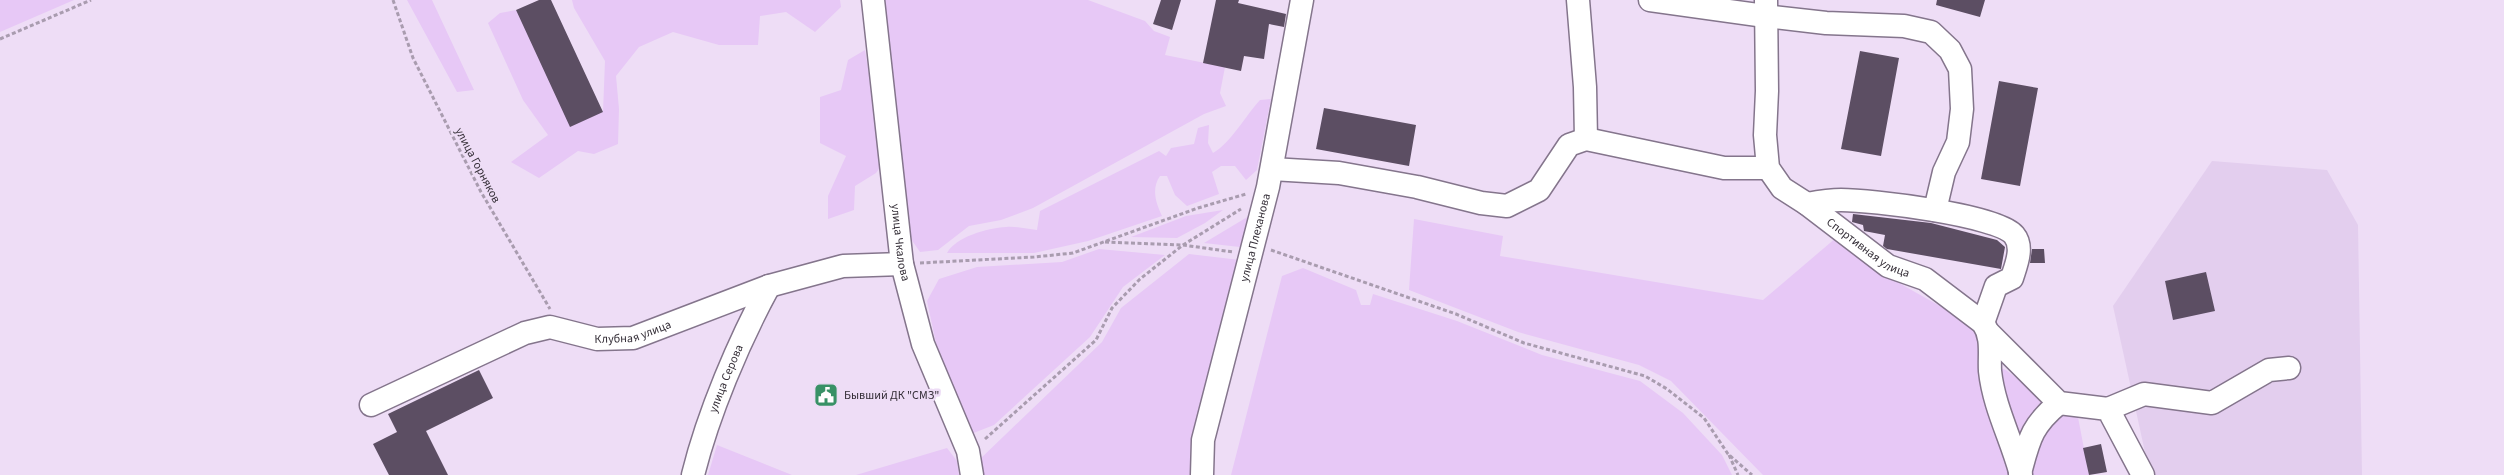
<svg xmlns="http://www.w3.org/2000/svg" width="2504" height="475" font-family="'Source Sans 3',sans-serif">
<style>
.built{fill:#e3ceee}
.green{fill:#e7c8f6}
.building{fill:#5c4e63}
.lines{fill:none;stroke-linecap:round;stroke-linejoin:round}
.minor-casing{stroke:#84758c;stroke-width:25}
.path{stroke:#a99caf;stroke-width:3;stroke-dasharray:4 2.5;stroke-linecap:butt}
.minor{stroke:#fff;stroke-width:22}
.labels{text-anchor:middle;stroke-width:5;stroke-linejoin:round;paint-order:stroke}
.street-label{font-size:12px;fill:#342e37;stroke:#eeddf6}
.poi-label{font-size:12px;fill:#342e37;stroke:#eeddf6;text-anchor:start}
</style>
<rect width="100%" height="100%" fill="#eeddf6"/>
<path class="built" d="M2212,161l115,9 31,55 4,250h-212l-37,-169z"/>
<path class="green" d="M0,0h74l-74,32z
M407,0h25l42,90 -17,2z
M572,0h268l1,7 -26,25 -29,-20 -26,4 -2,29h-39l-46,-13 -34,15 -23,29 3,33 -1,35 -24,10 -16,-3 -39,27 -28,-16 37,-27 -25,-35 -35,-77 12,-10 16,-3 87,102 2,-51 -31,-53z
M884,0h204l57,21 9,10 16,6 -5,18 60,12 -5,26 6,13 -22,8 -171,94 -32,12 -32,6 -31,24 -18,2 -9,-13z
M865,50l19,112 -8,11 -21,13 -1,24 -26,9v-23l18,-40 -26,-13v-46l21,-7 7,-30z
M1271,99l-14,71 -11,10 -11,-14h-14l-9,6 7,22 -32,12 -12,-11 -8,-19h-7c-9,13 -4,27 2,40l-74,25 -54,12h-87c9,-16 40,-25 59,-26 10,-1 21,2 31,3l3,-19 119,-60 7,5 5,-8 23,-4 4,-16 11,-3 -1,18 5,10c17,-9 33,-38 47,-53z
M1223,210l-18,13 -28,15 -46,-1 55,-21z
M1249,216l-4,25 -5,6 -36,-4z
M1414,219l89,17 -3,20 263,44 74,-63 46,37 87,49 12,21 32,131h-251l-92,-94 -32,-16 -121,-33 -109,-42z
M1099,249l66,6 -42,32 -33,50 -96,88 -23,9 -35,-91 -9,-42 12,-22 38,-12 85,-5z
M1189,254l51,6 -44,215h-215l-3,-14 124,-119 19,-34z
M1303,268l53,22 5,15h9l3,-11 84,27 85,34 98,26 43,32 39,42 10,20h-501l51,-199z
M1997,367l9,3 39,30 -25,46z
M2077,412l12,63h-62l12,-36 15,-22z
M717,445l75,30h-84z
M947,448l10,13 2,14h-103z"/>
<path class="building" d="M539,0h12l52,112 -33,15 -54,-117z
M1161,0h20l-9,30 -19,-6z
M1216,0h23l-1,3 48,11 -2,13 -15,-3 -5,35 -20,-3 -3,15 -38,-8z
M1937,0h48l-5,17 -44,-12z
M1860,51l39,7 -18,98 -40,-7z
M1999,81l39,7 -18,98 -39,-7z
M1324,108l92,17 -7,41 -93,-17z
M1853,214l78,9 66,17 8,7 -4,22 -114,-20 -4,-3 2,-11 -21,-4 -1,-6 -11,-3z
M2032,249h12l1,14h-15z
M2206,272l9,39 -42,9 -8,-39z
M479,370l14,28 -67,33 22,44h-59l-16,-31 24,-12 -9,-18z
M2101,444l6,28 -18,3 -6,-27z"/>
<g class="lines">
<g class="minor-casing">
<g id="minor">
<path id="s1" d="M873,0l29,264 21,80 45,107 4,24"/>
<path d="M1578,0l7,87 1,52"/>
<path d="M1650,0l115,16 61,7 78,3 27,6 19,18 10,19 2,40 -4,33 -14,30 -9,38"/>
<path id="s2" d="M1766,0l1,91 -2,44 3,33 14,20 25,16 81,62 37,13 58,44c10,15 6,31 7,48 4,37 22,69 31,104"/>
<path d="M1272,169l67,4 78,14 64,16 26,3 32,-16 30,-45 17,-6 138,29h44"/>
<path d="M1807,204c11,-2 23,-4 34,-4 30,0 157,15 173,35 10,12 2,30 -2,43l-16,8 -13,37"/>
<path d="M1989,333l70,70 49,6 35,66"/>
<path id="s3" d="M371,405l154,-72 25,-6 47,12 36,-1 136,-52 74,-20 59,-2"/>
<path d="M2108,409l36,-15 68,9 57,-33 20,-2"/>
<path d="M2020,473c9,-33 11,-47 39,-70"/>
<path id="s4" d="M693,475c15,-61 46,-134 76,-189"/>
<path id="s5" d="M1202,475l1,-35 65,-253 34,-187"/>
</g>
</g>
<path class="path" d="M393,0l20,58 68,134 69,117
M0,39l91,-39
M1105,242l78,3 50,7
M1271,250l185,64 68,29 121,33 22,13 37,29 24,36 24,21
M920,263l114,-6 39,-4 125,-45 48,-14
M985,439l111,-99 16,-32 28,-29 43,-34 58,-36
M1729,455l9,20"/>
<use href="#minor" class="minor"/>
</g>
<defs>
<g id="civic-square" transform="scale(1.25)"><rect x="-9" y="-9" width="18" height="18" rx="4" fill="#389166" stroke="#eeddf6"/><path d="M-.6-6.5H3V-4.5H.6V-3L4-1V1h2V6H-6V1h2V-1L-.6-3ZM-1.2 2.5V6h2.4V2.5Z" fill="#fff"/></g>
</defs>
<g fill-rule="evenodd">
<use href="#civic-square" x="826" y="395"/>
</g>
<g class="labels">
<g class="street-label">
<text transform="translate(478 165) rotate(62)" y="4">улица Горняков</text>
<text dy="4" stroke="none"><textPath href="#s5" startOffset="244">улица Плеханова</textPath></text>
<text dy="4" stroke="none"><textPath href="#s1" startOffset="244">улица Чкалова</textPath></text>
<text dy="4" stroke="none"><textPath href="#s2" startOffset="298">Спортивная улица</textPath></text>
<text dy="4" stroke="none"><textPath href="#s3" startOffset="281">Клубная улица</textPath></text>
<text dy="4" stroke="none"><textPath href="#s4" startOffset="102">улица Серова</textPath></text>
</g>
<g class="poi-label">
<text x="844" y="399">Бывший ДК "СМЗ"</text>
</g>
</g>
</svg>
